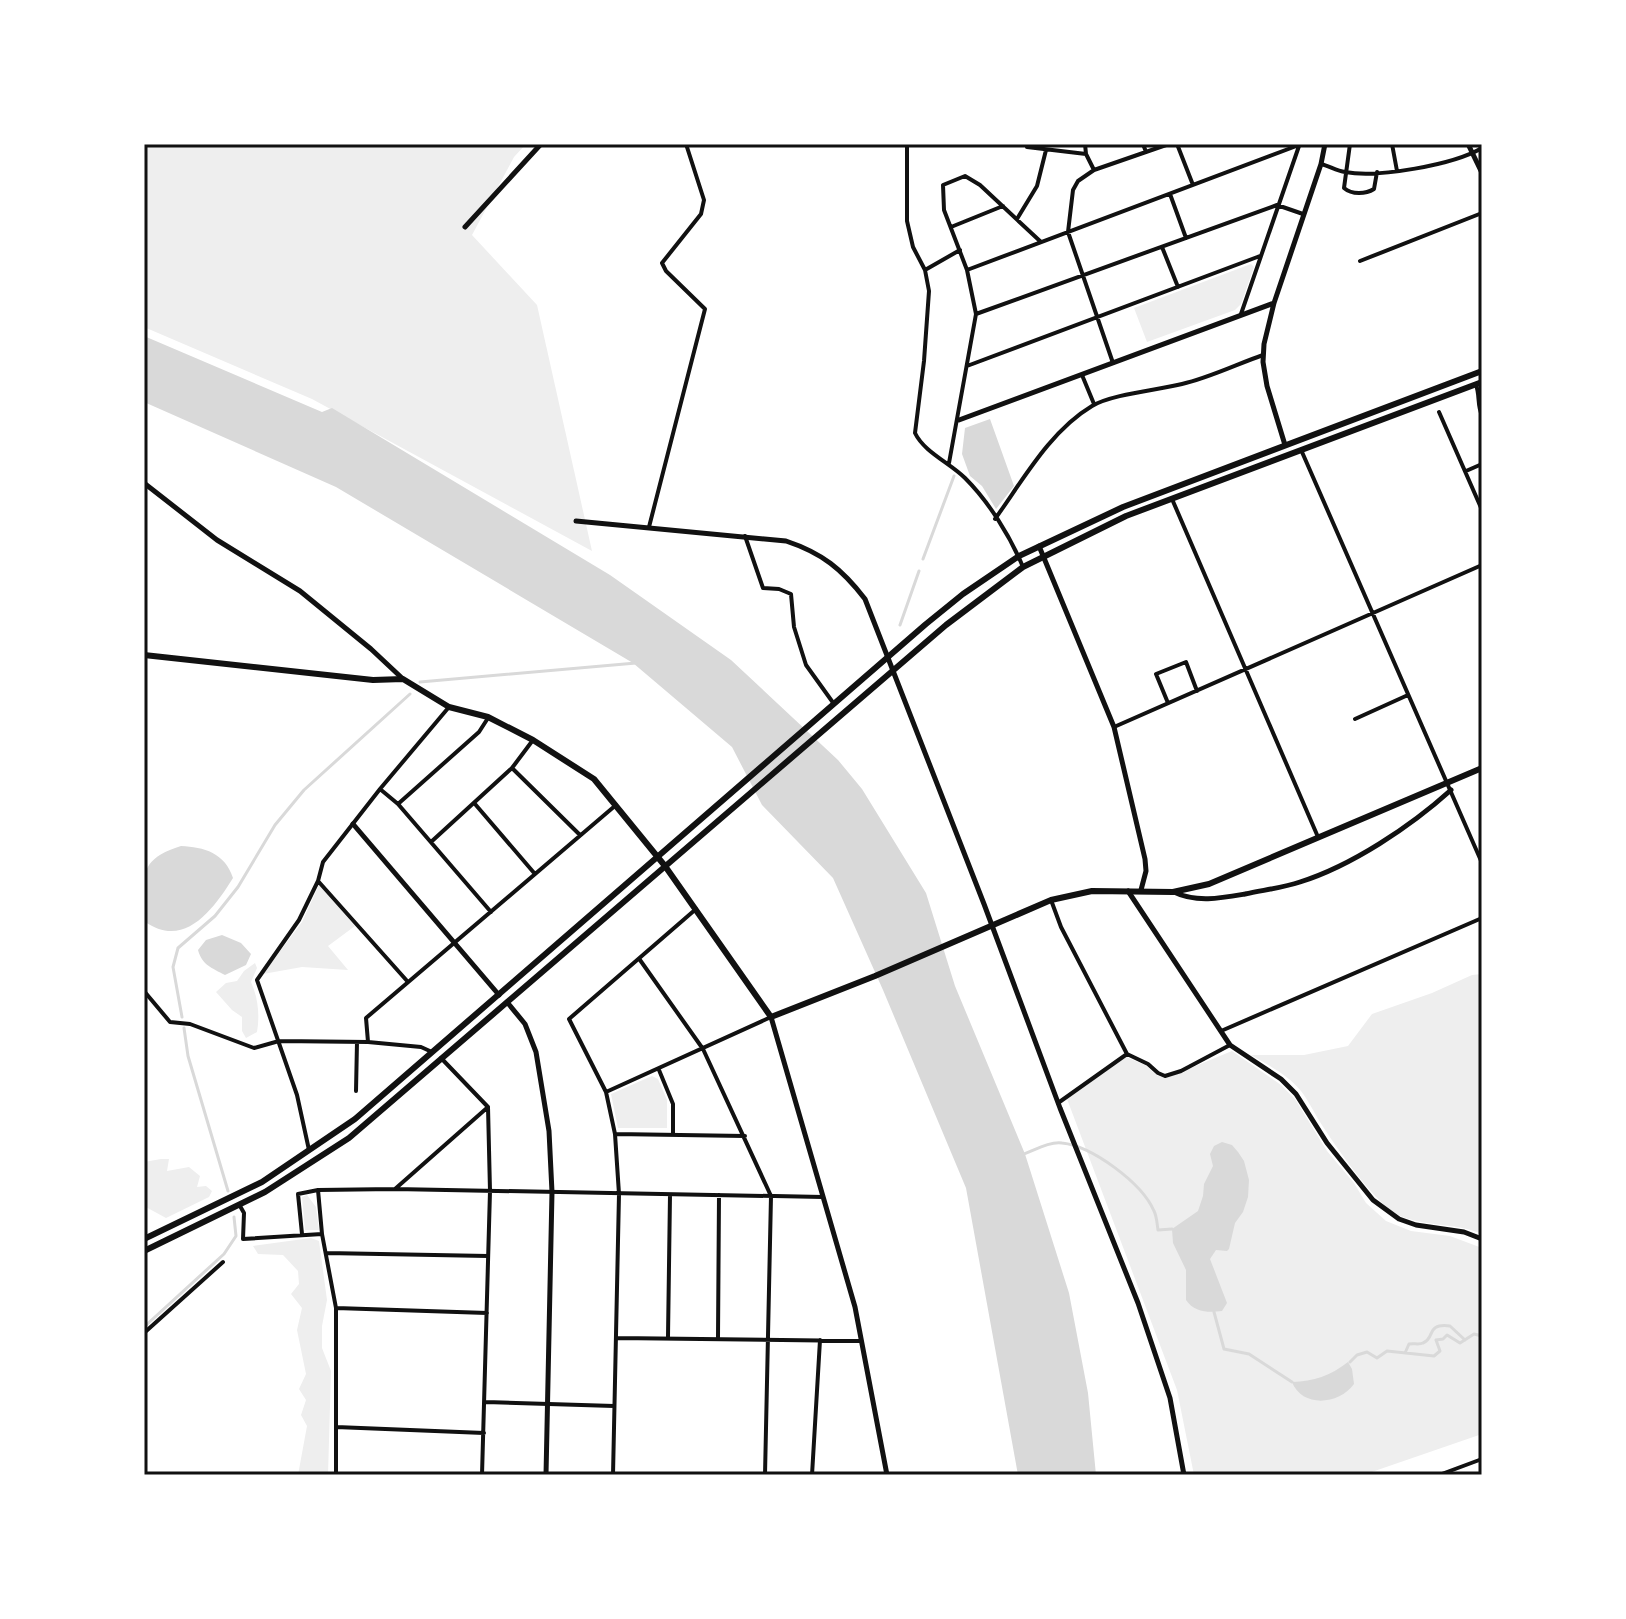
<svg xmlns="http://www.w3.org/2000/svg" width="1626" height="1619" font-family="'Fira Sans Condensed',sans-serif">
<style>
.green{fill:#eee}
.water{fill:#d9d9d9}
.lines{fill:none;stroke-linecap:round;stroke-linejoin:round}
.stream{stroke:#d9d9d9;stroke-width:3}
.minor{stroke:#111;stroke-width:4}
.tertiary{stroke:#111;stroke-width:5}
.secondary{stroke:#111;stroke-width:5}
.primary{stroke:#111;stroke-width:6}
.trunk{stroke:#111;stroke-width:6}
.neatline{fill:none;stroke:#111;stroke-width:3}
</style>
<rect width="100%" height="100%" fill="#fff"/>
<path class="green" d="M144,144h382l-12,13 -42,78 65,70 55,246 -280,-152 -168,-72z
M1251,264l3,3 -13,37 -6,6 -88,32 -13,-34z
M319,885l36,41 -27,20 20,24 -46,-3 -39,7 39,-52z
M255,963l2,5 -6,14c7,16 9,33 6,50l-11,6 -4,-7v-14l-10,-7 -16,-18 10,-9 11,-2 7,-10z
M1482,974v260c-26,-12 -67,-7 -89,-22 -24,-17 -57,-65 -73,-90 -6,-10 -12,-22 -19,-31 -13,-16 -33,-26 -50,-36h53l44,-9 24,-32 60,-21 40,-18z
M1232,1051l49,34 14,14 32,52 27,32 12,20 20,18 25,10 39,5 32,12v186l-119,41h-169l-17,-85 -110,-291 59,-42 19,8 13,11 11,1z
M652,1076l6,3 9,21v28h-49l-7,-34z
M161,1159h8l-2,12 22,-4 11,9 -3,11 9,-1 6,5 -3,6 -43,21 -22,-12v-44z
M307,1195l9,12 3,23h-14l-3,-33z
M311,1238l8,3 8,59 -5,26v22l9,23 -3,104h-30l9,-49 -6,-11 5,-15 -7,-11 7,-15 -9,-44 5,-22 -11,-14 8,-10 -1,-13 -15,-16 -25,-1 -5,-8z"/>
<path class="water" d="M144,336l178,76 10,-4 278,167 121,85 107,100 24,29 64,104 29,93 70,168 44,139 19,100 8,82h-78l-52,-287 -83,-198 -50,-112 -71,-73 -30,-58 -99,-84 -297,-176 -192,-85z
M990,419l24,67 -18,23 -14,-23 -12,-10 -8,-22 3,-26z
M181,846c23,1 44,7 52,32 -20,32 -49,72 -89,43 0,-41 -9,-61 37,-75z
M222,935l19,8 10,11 -5,11 -21,10c-13,-7 -23,-10 -27,-25l8,-10z
M1222,1142l10,3 6,7 6,9 5,19 -1,17 -5,15 -8,11 -6,26 -2,2 -11,-1 -6,9 17,44 -5,8c-14,2 -28,1 -36,-11v-30l-13,-27 -1,-14 26,-18 5,-15 1,-12 9,-18 -3,-12 4,-8z
M1348,1362l4,7 2,15c-15,21 -52,24 -62,-2 22,-1 38,-6 56,-20z"/>
<g class="lines">
<path class="stream" d="M923,559l31,-83
M900,625l19,-54
M420,682l216,-19
M182,1017l-9,-50 5,-19 37,-32 23,-29 37,-62 29,-35 106,-96
M184,1028l4,28 40,135
M1021,1155c12,-4 29,-14 41,-12 30,3 80,40 92,68 3,6 3,13 4,19l14,-1
M1214,1312l10,37 25,5 43,28
M144,1327l80,-73 12,-18 -2,-19
M1405,1353l4,-9c5,-1 10,1 14,-1 13,-5 2,-20 27,-17l15,14
M1350,1362l7,-7 10,-3 10,6 10,-7 47,5 6,-5 -4,-11 7,-1 4,-4 13,8 14,-9 8,2"/>
<path class="minor" d="M907,144v77l6,26 12,23 4,21 -5,70 -9,72c9,19 35,30 50,45 24,24 45,58 58,89
M1085,144l1,10 8,16
M1143,144l3,8
M1177,144l16,41
M1350,144l-6,44c8,7 22,6 30,1l3,-17
M1392,144l5,27
M1027,147l59,7
M1321,164c8,2 16,7 24,8 33,6 108,-7 137,-24
M1170,194l16,44
M1017,219l20,-33 9,-36
M951,227l52,-21
M1162,247l16,40
M1360,261l122,-48
M925,270l35,-20
M967,270l332,-125
M976,314l301,-109 26,9
M1241,314l58,-168
M1113,363l-45,-131 5,-42 5,-9 16,-11 75,-26
M967,366l293,-110
M1082,375l12,29
M1476,385c4,10 1,21 6,30
M1439,412l43,98
M1302,452l180,411
M949,463l27,-149 -9,-44 -23,-60 -1,-25 22,-9 15,9 61,57
M1466,471l16,-7
M1172,499l146,338
M995,519c28,-39 55,-88 97,-113 20,-12 66,-16 90,-22 27,-6 55,-20 81,-29
M649,527l56,-218 -39,-38 -4,-8 39,-49 3,-14 -18,-56
M745,536l18,52 16,1 12,5 3,33 12,38 28,39
M1168,703l-12,-29 30,-12 11,29
M1355,719l53,-24
M1114,727l368,-162
M512,768l68,67
M380,789l18,15 93,108
M398,804l81,-72 9,-14
M475,804l60,70
M431,842l81,-74 21,-28
M318,881l90,101
M1051,900l10,27 66,127 21,10 10,9 7,3 16,-5 49,-26
M640,960l63,89 68,147 -6,279
M144,991l26,31 20,2 64,24 25,-7 89,1 53,5 11,5
M1221,1031l261,-113
M368,1042l-2,-24 250,-213
M441,1058l47,49 2,84 -8,284
M659,1070l14,34v29
M356,1091l1,-49
M606,1092l165,-75
M1058,1103l69,-49
M615,1134l130,2
M309,1150l-12,-55 -40,-115 42,-60 19,-39 5,-19 57,-73 69,-82
M395,1189l93,-82
M318,1190l4,44 14,74v167
M240,1206l4,7 -1,26 79,-5
M302,1234l-4,-40 20,-4 77,-1 428,8
M326,1253l162,3
M336,1308l151,5
M144,1333l79,-71
M668,1337l2,-142
M617,1338l243,3
M718,1338l1,-143
M486,1402l128,4
M336,1427l148,6
M613,1475l6,-281 -4,-60 -9,-42 -37,-73 127,-110
M812,1475l8,-135
M1439,1475l43,-16"/>
<path class="tertiary" d="M1468,144l14,29
M465,227l76,-83
M959,420l315,-117
M1285,445l-18,-59 -4,-24 1,-18 10,-41 47,-139 4,-20
M576,521l210,20c36,12 56,28 79,58l119,305 76,204 78,195 32,95 14,77
M1039,546l75,181 31,132 1,12 -5,19
M353,824l146,171
M1128,891l102,154 51,34 15,15 31,49 46,57 26,19 17,6 48,7 18,7
M1174,892c22,11 48,6 71,2 18,-4 37,-6 55,-12 51,-16 110,-55 151,-92
M507,1002l18,22 11,28 13,79 3,61 -6,283
M771,1017l84,290 32,168"/>
<path class="secondary" d="M144,483l73,57 83,51 71,58 32,30"/>
<path class="primary" d="M144,655l229,25 30,-1 46,28 39,10 45,23 61,39 71,87 106,151 104,-41 176,-76 41,-9 81,1 36,-8 273,-116"/>
<path class="trunk" d="M144,1239l118,-57 93,-63 571,-495 37,-30 56,-38 104,-49 359,-136
M144,1251l121,-59 84,-54 597,-513 77,-58 103,-51 356,-134"/>
</g>
<rect width="1626" height="1619" fill="none" stroke="#ffffff" stroke-width="292"/>
<rect x="146" y="146" width="1334" height="1327" class="neatline"/>
</svg>
